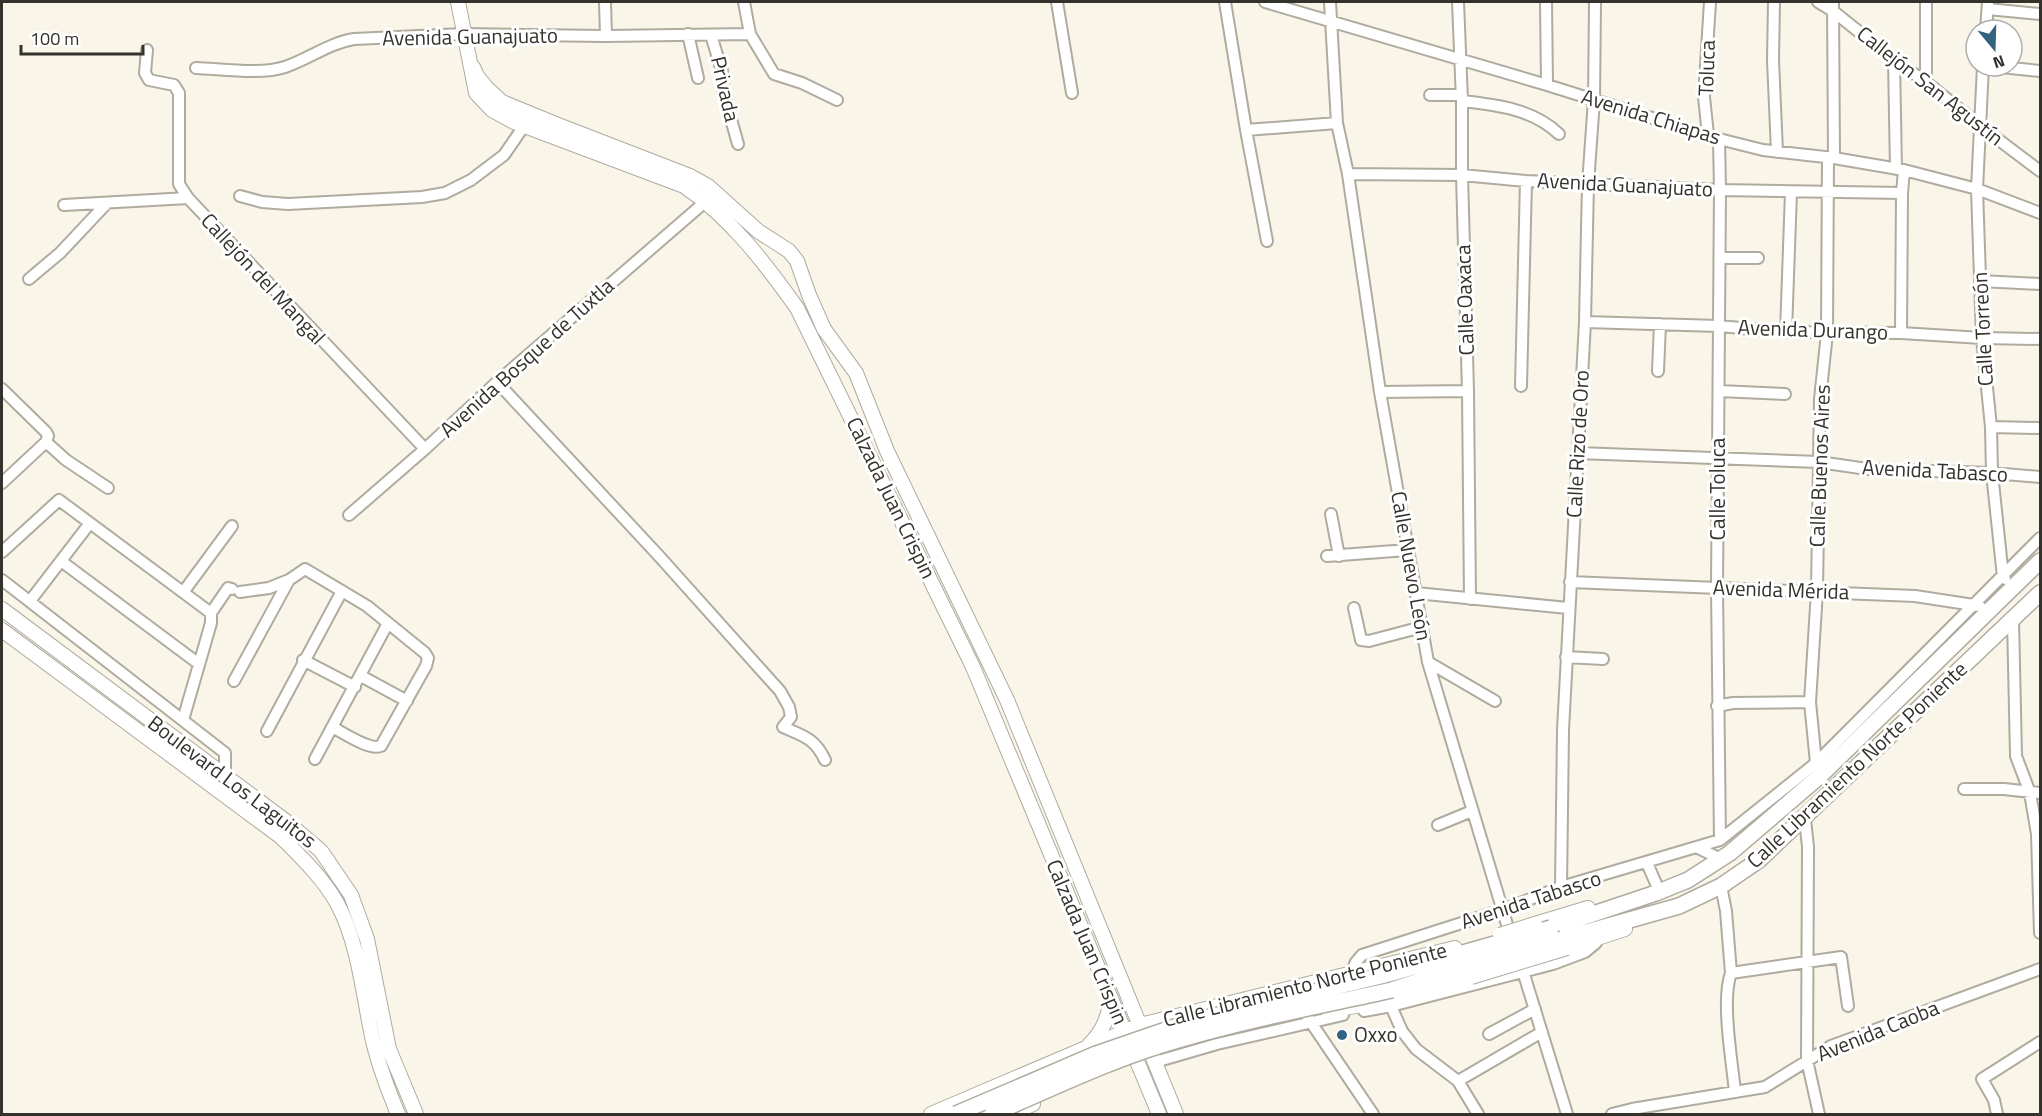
<svg xmlns="http://www.w3.org/2000/svg" width="2042" height="1116" font-family="'Titillium Web',sans-serif">
<style>
.lines{fill:none;stroke-linecap:round;stroke-linejoin:round}
.minor-casing{stroke:#b0ab9f;stroke-width:14}
.major-casing{stroke:#b0ab9f;stroke-width:16}
.highway-casing{stroke:#b0ab9f;stroke-width:18}
.minor{stroke:#fff;stroke-width:10}
.major{stroke:#fff;stroke-width:14}
.highway{stroke:#fff;stroke-width:15}
.major-bridge-casing{stroke:#b0ab9f;stroke-width:16;stroke-linecap:butt}
.highway-bridge-casing{stroke:#b0ab9f;stroke-width:18;stroke-linecap:butt}
.major-bridge{stroke:#fff;stroke-width:14}
.highway-bridge{stroke:#fff;stroke-width:15}
.poi-dot{fill:#326381;stroke:#fff;stroke-width:2}
.labels{text-anchor:middle;stroke-width:6;stroke-linejoin:round;paint-order:stroke}
.street-label{font-size:21px;fill:#34322d;stroke:#fff}
.poi-label{font-size:21px;fill:#34322d;stroke:#fff;text-anchor:start}
</style>
<rect width="100%" height="100%" fill="#faf5e9"/>
<g class="lines">
<g class="minor-casing">
<path id="minor" d="M605,2l1,34
M744,2l6,32 24,40 28,9 35,17
M1057,2l15,91
M1225,2l21,128 21,111
M1265,2l282,83 172,54 44,11 71,8 70,12 73,19 63,24
M1330,2l7,121 11,51 32,218 48,270 83,276
M1458,2l4,99v74l6,216 2,208
M1546,2l1,83
M1774,2l-1,58 4,92
M1818,2l15,9 61,49 32,22 53,43 61,46
M1833,2l1,156
M1926,2v80
M1988,9l52,5
M1986,30l2,-28
M688,34l10,44
M711,35l11,36 1,20 15,53
M147,50l-2,23 4,7 25,5 5,8v91l9,14 237,251
M1894,60l2,109
M1983,66l-6,123 5,149 9,89 1,46 11,104 2,2
M1991,66l49,5
M196,68c26,1 65,7 89,-1 24,-8 44,-24 69,-28l109,-5 143,2 144,-2
M1430,95h32
M1462,101c35,4 71,8 97,33
M1246,130l91,-7
M1708,135l-4,-38 6,-95
M1719,139l1,51 -3,398 3,252
M1348,174l114,1 64,6 194,9 182,3
M240,196l22,6 26,2 134,-7 23,-4 26,-13 33,-25 20,-29
M64,205l124,-7
M1720,258h38
M29,279l31,-26 47,-50
M1980,281l60,3
M1585,322l134,4 67,6 115,1 81,5 58,1
M1786,332l5,-140
M1901,333l1,-140 2,-23
M1658,371l2,-47
M497,382l162,174 121,135 9,16 2,10 -8,10c20,9 32,11 42,33
M1521,386l5,-205
M2,389l44,43 2,4 -2,6 20,18 42,28
M1719,391l66,3
M1380,392l88,-1
M1991,427l49,1
M1578,453l241,9 48,7 125,4 48,4
M2,483l44,-41
M1331,514l8,42
M349,515l76,-66 72,-67 208,-180
M2,552l57,-52 152,113
M1327,556l81,-6
M61,561l138,103
M2,580l223,173v23
M1570,582l345,14 65,10
M184,591l48,-65
M240,592l29,-4 20,-8
M1416,593l152,15
M30,601l60,-78
M1354,608l7,32 8,1 53,-14
M2013,619l3,137 14,37 7,41 3,99
M1566,657l37,2
M303,660l52,27
M1428,662l67,39
M361,676l46,25
M234,681l55,-101 16,-11 62,37 58,47 3,5 -2,8 -45,80c-11,5 -37,-13 -49,-19
M1717,706l16,-3 77,-1
M183,720l28,-97v-10l17,-25 4,1
M267,731l75,-140
M315,759l73,-136
M1818,767l-2,-4 -6,-61 7,-111 3,-192 7,-66 1,-176
M1964,789h40l36,4
M1805,819l3,28 -1,213 12,54
M1438,825l34,-14
M1698,848l23,11
M1647,863l10,23
M1721,886l5,25 5,62c-10,27 1,88 4,119
M1561,887l2,-157 22,-408 3,-138 6,-84 1,-98
M1518,955l49,159
M1351,973l5,-11 6,-7 140,-45 59,-23 159,-47 96,-77 224,-225
M1731,973l110,-16 7,49
M1391,1006l11,25 14,18 42,32 20,33
M1364,1011l27,-5 162,-42 32,-12 11,-9v-5
M1308,1018l65,96
M1489,1034l46,-25
M1155,1062l62,-18 126,-29
M1458,1081l84,-49
M1612,1114l20,-5 133,-22 66,-41 209,-77
M1997,1114l-3,-14 -12,-21 58,-37"/>
</g>
<g class="major-casing">
<path id="major" d="M458,2l18,91 16,17 22,12 170,64c46,31 81,77 113,122l176,359 186,447
M473,67l4,9 10,12 15,14 56,23 132,51 18,10 50,45 31,20 8,10 12,34 15,34 32,44 31,78 120,249 169,414
M2,609l285,213 34,29 30,44 16,44 22,110 27,65
M2,630l279,207c21,21 41,40 56,66 22,41 26,92 36,138 6,25 15,49 25,73
M1535,924l53,-16
M1567,948l58,-19
M1328,1011l44,-8 99,-26
M1089,1045c14,-14 19,-27 22,-46
M931,1114l209,-89 315,-77
M1010,1114l23,-10"/>
</g>
<g class="highway-casing">
<path id="highway" d="M1551,928l105,-35 32,-13 42,-27 92,-79 218,-213
M1562,939l117,-33 42,-20 38,-26 281,-267
M1385,975l85,-24
M1392,990l77,-25"/>
</g>
<use href="#minor" class="minor"/>
<use href="#major" class="major"/>
<use href="#highway" class="highway"/>
<g class="major-bridge-casing">
<path id="major-bridge" d="M1500,935l35,-11
M1471,977l96,-29"/>
</g>
<g class="highway-bridge-casing">
<path id="highway-bridge" d="M1470,951l81,-23
M1469,965l93,-26
M956,1114l140,-60 93,-32 196,-47
M992,1114c61,-26 122,-56 186,-74 71,-21 142,-34 214,-50"/>
</g>
<use href="#major-bridge" class="major-bridge"/>
<use href="#highway-bridge" class="highway-bridge"/>
</g>
<circle class="poi-dot" cx="1342" cy="1035" r="6"/>
<g class="labels">
<g class="street-label">
<text transform="translate(470 37) rotate(-1)" y="7">Avenida Guanajuato</text>
<text transform="translate(1707 68) rotate(-88)" y="7">Toluca</text>
<text transform="translate(1930 86) rotate(38)" y="7">Callejón San Agustín</text>
<text transform="translate(725 89) rotate(77)" y="7">Privada</text>
<text transform="translate(1651 117) rotate(17)" y="7">Avenida Chiapas</text>
<text transform="translate(1625 185) rotate(3)" y="7">Avenida Guanajuato</text>
<text transform="translate(263 279) rotate(47)" y="7">Callejón del Mangal</text>
<text transform="translate(1465 300) rotate(-92)" y="7">Calle Oaxaca</text>
<text transform="translate(1983 329) rotate(-93)" y="7">Calle Torreón</text>
<text transform="translate(1813 330) rotate(2)" y="7">Avenida Durango</text>
<text transform="translate(527 358) rotate(-42)" y="7">Avenida Bosque de Tuxtla</text>
<text transform="translate(1578 444) rotate(-87)" y="7">Calle Rizo de Oro</text>
<text transform="translate(1820 466) rotate(-88)" y="7">Calle Buenos Aires</text>
<text transform="translate(1935 471) rotate(3)" y="7">Avenida Tabasco</text>
<text transform="translate(1718 489) rotate(-90)" y="7">Calle Toluca</text>
<text transform="translate(891 498) rotate(64)" y="7">Calzada Juan Crispin</text>
<text transform="translate(1411 566) rotate(80)" y="7">Calle Nuevo León</text>
<text transform="translate(1781 590) rotate(2)" y="7">Avenida Mérida</text>
<text transform="translate(1857 765) rotate(-43)" y="7">Calle Libramiento Norte Poniente</text>
<text transform="translate(232 782) rotate(37)" y="7">Boulevard Los Laguitos</text>
<text transform="translate(1531 900) rotate(-18)" y="7">Avenida Tabasco</text>
<text transform="translate(1087 942) rotate(67)" y="7">Calzada Juan Crispin</text>
<text transform="translate(1305 985) rotate(-14)" y="7">Calle Libramiento Norte Poniente</text>
<text transform="translate(1878 1031) rotate(-22)" y="7">Avenida Caoba</text>
</g>
<g class="poi-label">
<text x="1354" y="1042">Oxxo</text>
</g>
</g>
<rect width="2042" height="1116" fill="none" stroke="#34322d" stroke-width="6"/>
<g transform="translate(1994 48) rotate(161)"><circle r="28" fill="#ffffff" stroke="#aeadab" stroke-width="1.5"/>
<path d="M0-4.5L10 22L0 15L-10 22Z" fill="#326381"/>
<text y="-9" font-size="16" font-weight="bold" text-anchor="middle" fill="#34322d">N</text>
</g>
<path d="M21 45v9h122v-9" fill="none" stroke="#34322d" stroke-width="3"/>
<text x="30" y="45" font-size="18" fill="#34322d" stroke="#ffffff" stroke-width="4.5" paint-order="stroke">100 m</text>
</svg>
